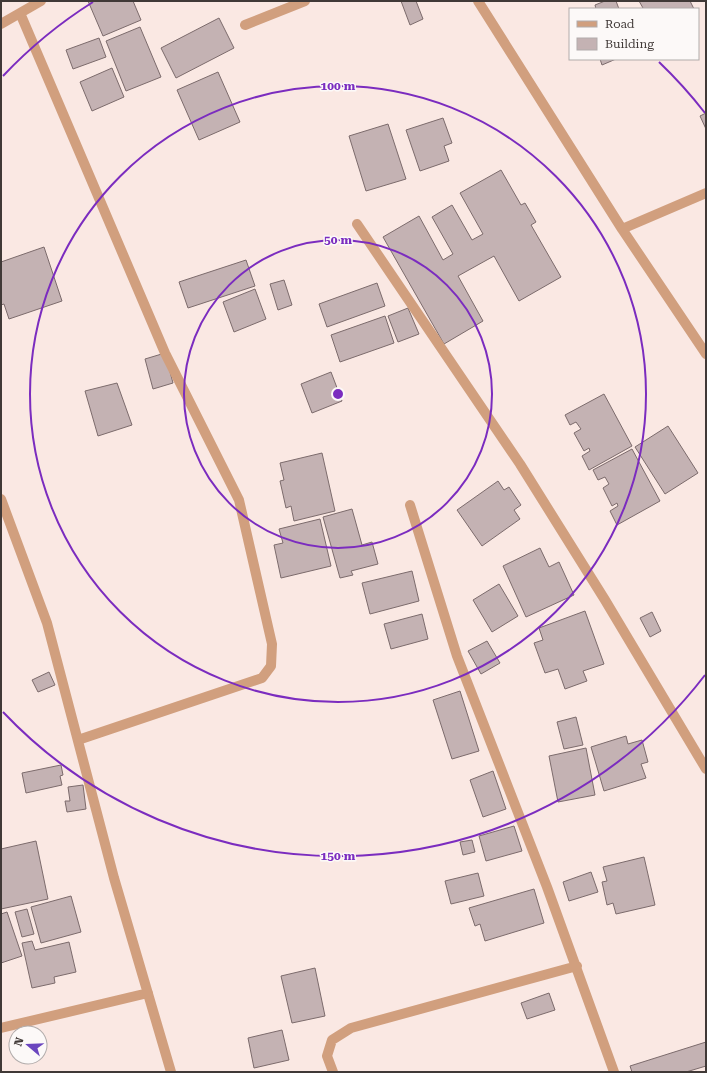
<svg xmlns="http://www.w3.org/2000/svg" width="707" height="1073" font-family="'Roboto Serif',serif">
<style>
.building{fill:#c4b2b3;stroke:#7c6b6c}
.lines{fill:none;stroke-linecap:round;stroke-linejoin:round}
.service{stroke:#d19f7e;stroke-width:10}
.minor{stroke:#d19f7e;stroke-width:10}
.ring{fill:none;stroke:#7b2cbf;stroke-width:2}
.centre{fill:#7b2cbf;stroke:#fcf9f8;stroke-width:2}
.ring-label{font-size:12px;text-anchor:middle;font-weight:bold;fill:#7b2cbf;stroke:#fcf9f8;stroke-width:3;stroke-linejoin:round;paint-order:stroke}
</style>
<rect width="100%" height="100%" fill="#fae8e3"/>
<path class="building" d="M88,1h45l8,19 -38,16z
M401,1h15l7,18 -13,6z
M605,1h11l3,8h-23l-1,-4z
M639,1h51l4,8h-53l2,-1z
M219,18l15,30 -58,30 -15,-30z
M140,27l21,50 -35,14 -20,-50z
M99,38l7,19 -33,12 -7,-19z
M600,59h16l-14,6z
M112,68l12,29 -32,14 -12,-29z
M218,72l22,50 -41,18 -22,-50z
M706,113v16l-6,-13z
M443,118l9,25 -8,3 5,15 -29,10 -14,-41z
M388,124l18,55 -40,12 -17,-55z
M501,170l20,35 4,-2 11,19 -5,3 30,52 -42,24 -25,-45 -36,20 25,45 -39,23 -61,-107 36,-21 24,44 10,-6 -21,-37 20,-12 20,35 11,-6 -23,-41z
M44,247l18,54 -53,18 -5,-15 -3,1v-43z
M246,260l9,26 -67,22 -9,-26z
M284,280l8,25 -14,5 -8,-26z
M377,283l8,23 -58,21 -8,-23z
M255,289l11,30 -32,13 -11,-30z
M408,308l11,26 -21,8 -10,-26z
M385,316l9,27 -54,19 -9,-27z
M165,353l8,30 -20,6 -8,-30z
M331,372l11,29 -30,12 -11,-29z
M117,383l15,42 -34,11 -13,-45z
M604,394l28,52 -43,24 -7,-14 8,-5 -1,-3 -5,3 -10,-18 7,-4 -5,-7 -6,3 -5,-10z
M668,426l30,47 -33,21 -30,-47z
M632,449l28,52 -43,24 -7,-14 8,-5 -1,-3 -5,3 -9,-18 6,-4 -4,-7 -7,3 -5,-10z
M322,453l13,58 -41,10 -3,-15 -5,2 -6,-27 4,-1 -4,-17z
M498,481l6,9 5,-3 12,18 -7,5 6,9 -38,27 -25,-36z
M352,509l10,36 10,-3 6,22 -27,7 2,4 -13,3 -17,-61z
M320,519l11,47 -50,12 -7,-33 9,-2 -4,-14z
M540,548l9,19 10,-5 15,33 -48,22 -23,-51z
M412,571l7,30 -49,13 -8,-31z
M499,584l19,32 -26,16 -19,-32z
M585,611l19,53 -21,7 4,10 -22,8 -7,-20 -13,4 -11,-30 9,-3 -4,-12z
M652,612l9,19 -11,6 -10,-19z
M422,614l6,25 -37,10 -7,-25z
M487,641l13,22 -19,11 -13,-23z
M49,672l6,13 -17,7 -6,-12z
M460,691l19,60 -27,8 -19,-59z
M576,717l7,28 -19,4 -7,-27z
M626,736l2,8 14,-4 6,22 -7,2 5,14 -42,13 -13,-44z
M586,748l9,47 -37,7 -9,-46z
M61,765l2,10 -3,1 2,9 -36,8 -4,-20z
M493,771l13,38 -23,8 -13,-37z
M83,785l3,24 -19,3 -2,-11h5l-2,-14z
M514,826l8,25 -36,10 -7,-25z
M472,840l3,12 -12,3 -3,-13z
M36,841l12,58 -47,10v-60z
M644,857l11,48 -39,9 -3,-11 -6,2 -5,-23 5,-1 -4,-14z
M591,872l7,20 -29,9 -6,-19z
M478,873l6,23 -33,8 -6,-23z
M534,889l10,34 -59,18 -5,-17 -5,2 -6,-18z
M71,896l10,36 -40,11 -10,-36z
M27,909l7,25 -12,3 -7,-25z
M7,912l15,44 -21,7v-49z
M32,941l3,9 34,-8 7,30 -22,5 1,6 -23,5 -10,-45z
M315,968l10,48 -33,7 -11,-47z
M549,993l6,17 -28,9 -6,-16z
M282,1030l7,30 -35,8 -6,-30z
M706,1042v24l-20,6h-54l-2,-6z"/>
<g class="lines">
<path class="service" d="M245,25l60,-24"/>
<path class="minor" d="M478,1l144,228 84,125
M20,13l145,340 74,147 33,144 -1,22 -9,12 -184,62
M1,24l40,-23
M357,224l163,240 85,136 101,169
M622,229l84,-36
M1,499l46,124 67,255 57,194
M410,505l47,151 90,231 67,185
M1,1028l147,-35
M333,1072l-6,-16 5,-16 19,-12 226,-62"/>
</g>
<g class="ring">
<circle cx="338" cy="394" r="154"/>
<circle cx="338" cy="394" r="308"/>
<path d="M705 675A462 462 0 0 1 3 712M3 76A462 462 0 0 1 93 2M659 62A462 462 0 0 1 705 113"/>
</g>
<circle cx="338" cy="394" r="6" class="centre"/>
<g class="ring-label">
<text x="338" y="90">100 m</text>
<text x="338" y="244">50 m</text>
<text x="338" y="860">150 m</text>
</g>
<rect width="707" height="1073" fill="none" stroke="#403937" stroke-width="4"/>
<rect x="569" y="8" width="130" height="52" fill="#fcf9f8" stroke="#b1acab"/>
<rect x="577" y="21" width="20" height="6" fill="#d19f7e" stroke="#b1acab"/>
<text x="605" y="28" font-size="12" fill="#403937">Road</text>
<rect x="577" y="38" width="20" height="12" fill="#c4b2b3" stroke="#b1acab"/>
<text x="605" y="48" font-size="12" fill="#403937">Building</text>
<g transform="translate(28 1045) rotate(289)"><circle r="19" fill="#fcf9f8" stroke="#b1acab"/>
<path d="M0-3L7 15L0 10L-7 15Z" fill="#6b46bf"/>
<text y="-6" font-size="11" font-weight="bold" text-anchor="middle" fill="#403937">N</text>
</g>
</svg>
